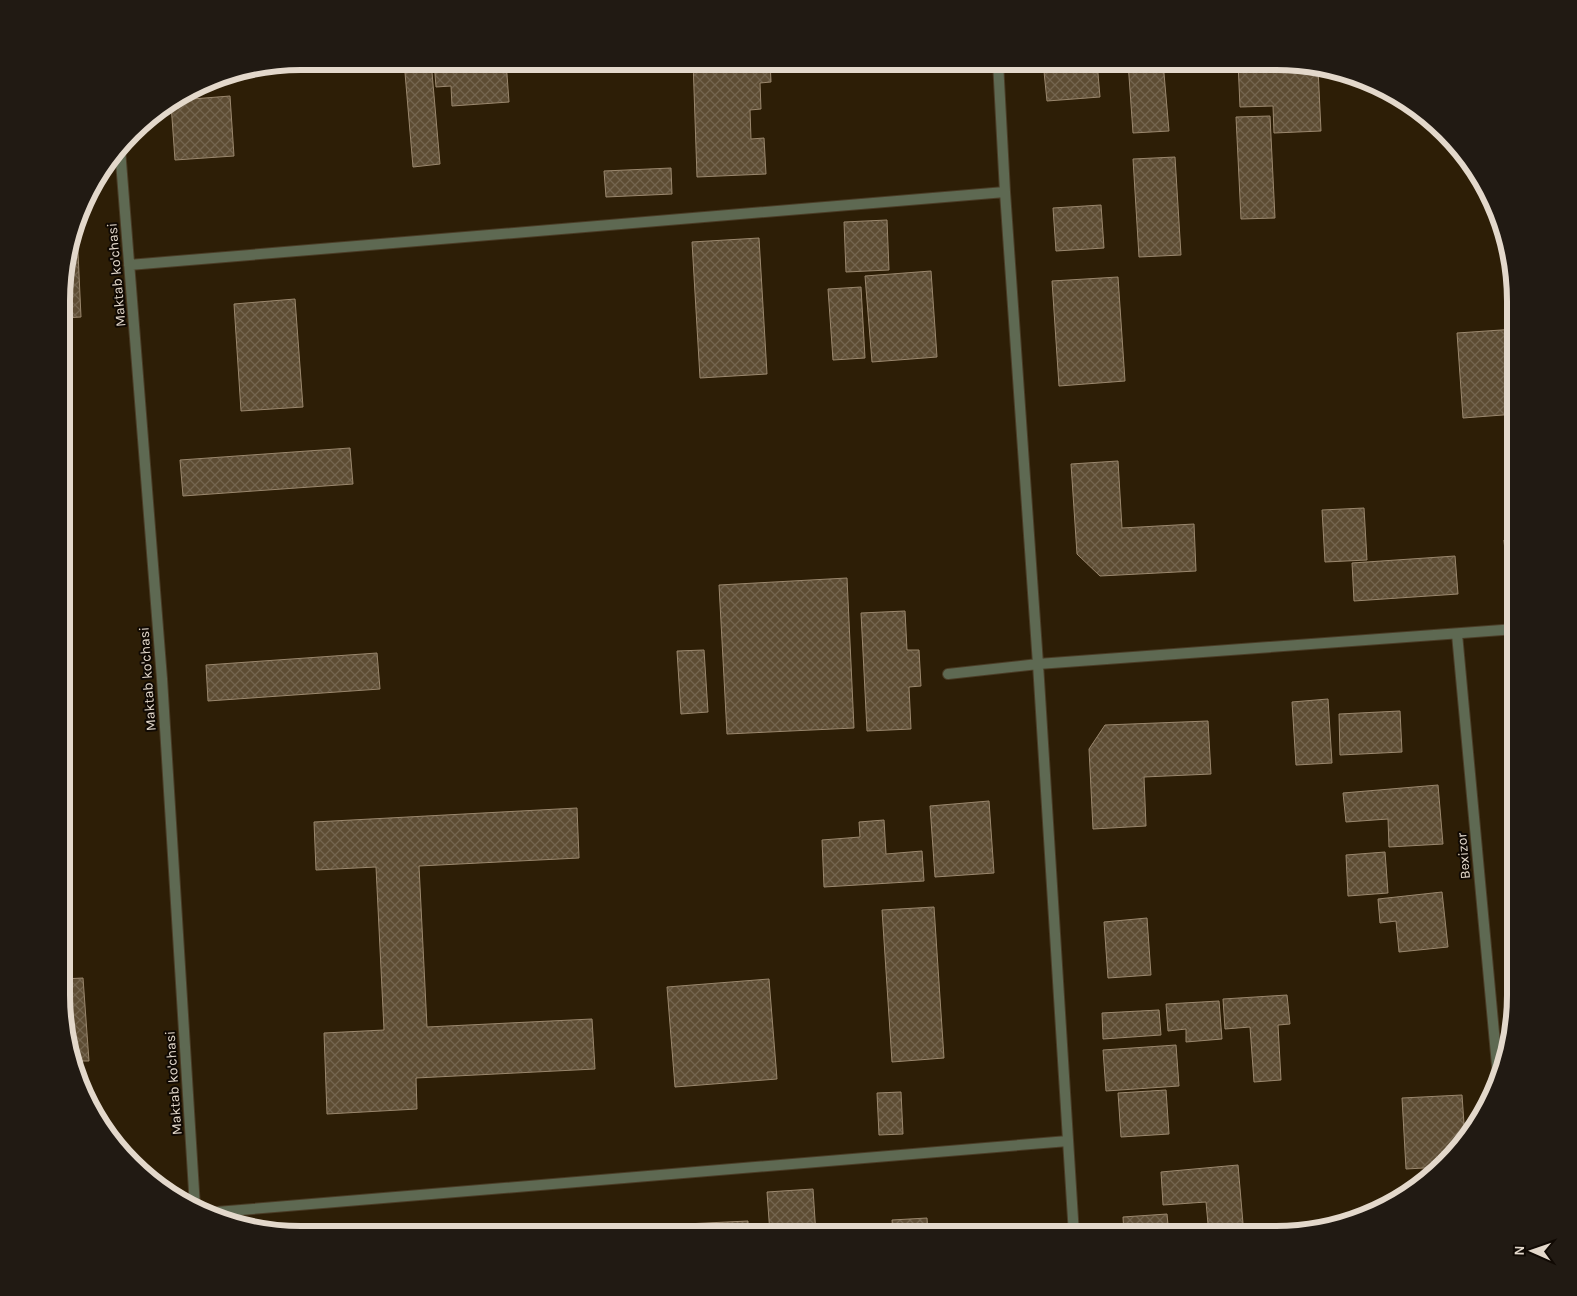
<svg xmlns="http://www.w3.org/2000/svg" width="1577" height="1296" font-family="Karla,sans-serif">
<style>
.building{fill:url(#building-cross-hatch);stroke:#9a876d}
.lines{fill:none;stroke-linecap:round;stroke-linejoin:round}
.minor-casing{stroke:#4a3c26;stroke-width:12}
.minor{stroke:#5e6952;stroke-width:10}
.labels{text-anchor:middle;stroke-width:4;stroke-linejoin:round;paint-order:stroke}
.street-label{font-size:14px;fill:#e3d8cb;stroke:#100903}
.rim{fill:none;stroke:#e3d8cb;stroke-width:6}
</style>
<defs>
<pattern id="building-cross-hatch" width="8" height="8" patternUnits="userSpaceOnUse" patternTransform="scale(1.25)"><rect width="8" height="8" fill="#5d4c33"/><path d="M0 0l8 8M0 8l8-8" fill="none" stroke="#74654f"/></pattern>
</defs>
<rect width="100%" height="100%" fill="#2d1e06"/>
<path class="building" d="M404,61h27l9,103 -27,3z
M434,61h72l3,41 -57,4 -1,-20 -15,1z
M693,61h77l1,21 -11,1 1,26 -11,1 1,29 13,-1 2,36 -69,3z
M1043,62h54l3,35 -53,4z
M1128,62h35l6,69 -36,2z
M1238,62h53l27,6 3,63 -47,2 -1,-27 -33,1z
M230,96l4,60 -59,4 -4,-56 9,-4z
M1270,116l5,102 -34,1 -5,-102z
M1175,157l6,98 -42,2 -6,-98z
M671,168l1,26 -66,3 -2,-26z
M1101,205l3,43 -48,3 -3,-43z
M887,220l2,50 -43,2 -2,-50z
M77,231l4,86 -18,1v-48z
M759,238l8,136 -67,4 -8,-136z
M931,271l6,86 -65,5 -7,-86z
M1118,277l7,104 -66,5 -7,-105z
M861,287l4,71 -32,2 -5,-71z
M295,299l8,108 -62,4 -7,-107z
M1516,329v85l-53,4 -6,-85z
M350,448l3,36 -170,12 -3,-36z
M1118,461l4,67 72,-4 2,47 -96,5 -23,-22 -6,-90z
M1364,508l3,52 -42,2 -3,-52z
M1516,539v47h-8l-4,-46z
M1455,556l3,38 -104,7 -2,-38z
M847,578l7,150 -127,6 -8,-149z
M905,611l2,39h12l2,36 -12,1 2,42 -44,2 -6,-118z
M704,650l4,62 -27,2 -4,-63z
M377,653l3,36 -172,12 -2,-36z
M1328,699l4,64 -36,2 -4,-63z
M1400,711l2,41 -62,3 -1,-41z
M62,716h4l5,81h-9z
M1208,721l3,53 -67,3 2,49 -53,3 -4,-80 16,-24z
M1438,785l5,59 -54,3 -1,-28 -42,3 -3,-29z
M989,801l5,72 -59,4 -5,-71z
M577,808l2,50 -160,8 8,161 165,-8 3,50 -179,9 1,31 -90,5 -3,-81 60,-3 -8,-163 -60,3 -2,-48z
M884,820l2,34 36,-3 2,30 -100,6 -2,-47 38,-3 -1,-15z
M1385,852l3,41 -40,3 -2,-41z
M1442,892l6,55 -49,5 -3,-31 -16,2 -2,-24z
M934,907l10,151 -52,4 -10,-152z
M1147,918l4,57 -43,3 -4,-56z
M83,978l6,83h-14l-13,-50v-32z
M769,979l8,100 -102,8 -8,-100z
M1287,995l3,29 -12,1 3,55 -27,2 -4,-55 -25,2 -2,-30z
M1219,1001l3,38 -36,3v-13l-18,2 -2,-27z
M1159,1010l2,25 -58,4 -1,-26z
M1176,1045l3,41 -73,5 -3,-41z
M1166,1090l3,44 -48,3 -3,-44z
M901,1092l2,42 -24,1 -2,-42z
M1462,1095l3,43 -19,26 -4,3 -36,2 -4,-71z
M121,1150h8l1,12z
M1238,1165l6,70h-35l-3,-33 -43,3 -2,-33z
M813,1189l3,46 -46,-1 -3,-42z
M1167,1214l2,21h-45l-1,-18z
M927,1218l1,17h-35l-1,-15z
M748,1221v13h-63v-10z
M1020,1228v7h-67l-1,-2z"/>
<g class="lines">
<g class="minor-casing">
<path id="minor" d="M998,62l7,130 33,472 36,571
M120,149l42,530 33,528
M129,265l876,-73
M1457,634l41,442
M948,674l90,-10 478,-35
M204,1213l864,-72"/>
</g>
<use href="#minor" class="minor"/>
</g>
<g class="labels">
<g class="street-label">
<text transform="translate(116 275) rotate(-95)" y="5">Maktab ko'chasi</text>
<text transform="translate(147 679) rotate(-94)" y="5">Maktab ko'chasi</text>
<text transform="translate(1463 856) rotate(-95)" y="5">Bexizor</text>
<text transform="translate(173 1083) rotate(-94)" y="5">Maktab ko'chasi</text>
</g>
</g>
<path d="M0 0H1577V1296H0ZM301 70H1276A231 231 0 0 1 1507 301V995A231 231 0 0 1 1276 1226H301A231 231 0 0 1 70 995V301A231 231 0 0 1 301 70Z" fill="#211a13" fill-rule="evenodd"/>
<path class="rim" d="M301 70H1276A231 231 0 0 1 1507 301V995A231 231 0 0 1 1276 1226H301A231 231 0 0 1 70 995V301A231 231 0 0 1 301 70Z"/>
<g transform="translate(1532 1251) rotate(272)" stroke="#100903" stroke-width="4" paint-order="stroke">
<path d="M0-4L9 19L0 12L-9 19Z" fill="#e3d8cb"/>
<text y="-8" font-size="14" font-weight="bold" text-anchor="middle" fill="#e3d8cb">N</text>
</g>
</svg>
